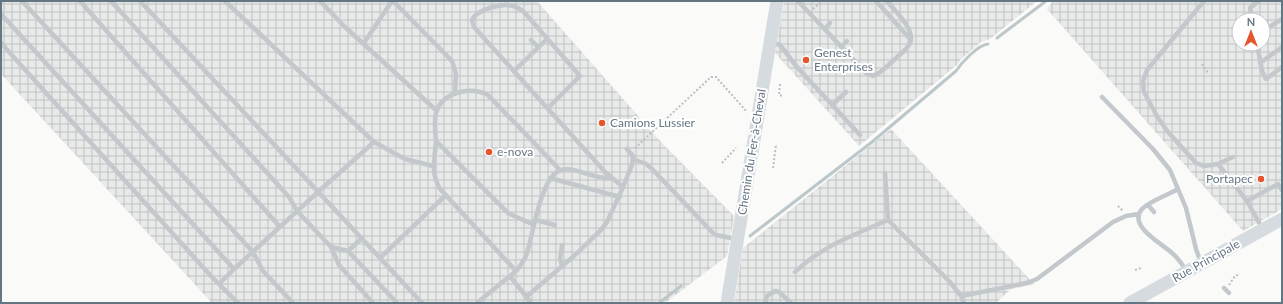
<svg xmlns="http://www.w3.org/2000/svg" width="1283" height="304" font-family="Lato,sans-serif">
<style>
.industrial{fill:url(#industrial-grid);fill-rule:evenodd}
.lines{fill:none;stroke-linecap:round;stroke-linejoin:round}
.stream{stroke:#bbc7cb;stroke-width:3}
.path{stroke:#bbbfc2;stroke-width:2;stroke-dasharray:2 2;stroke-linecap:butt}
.lane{stroke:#c3c8cc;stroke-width:4.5}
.secondary{stroke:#d6dbdf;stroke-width:13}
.poi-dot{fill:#e4572e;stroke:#fff;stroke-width:1.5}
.labels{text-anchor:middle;stroke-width:4;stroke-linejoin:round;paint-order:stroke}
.poi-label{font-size:12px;fill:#657683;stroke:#fff;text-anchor:start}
.street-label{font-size:12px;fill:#657683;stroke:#fff}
</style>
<defs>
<pattern id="industrial-grid" width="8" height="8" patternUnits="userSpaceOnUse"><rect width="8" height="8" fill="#e8e9e9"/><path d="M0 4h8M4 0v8" fill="none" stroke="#c0c1c2"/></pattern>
</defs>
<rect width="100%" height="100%" fill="#fafaf8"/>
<path class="industrial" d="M1,1h536l124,141 73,74 -7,40 -62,47h-453l-211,-229z
M784,1h253l-47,38 -9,3 -20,17 -3,5 -99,82 -84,-93z
M1053,1h229v208l-39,22 -196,-222zM1239,20h24v24h-24z
M891,129l143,155 -23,5 -15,14h-262l9,-55z"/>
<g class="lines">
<path class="stream" d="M997,38l49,-37
M750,236l122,-94 84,-71c6,-9 22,-26 32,-27
M659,303l22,-17"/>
<path class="path" d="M813,9l7,-6
M1202,64l6,9
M780,84l-1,11 4,1
M635,148l76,-71h5l31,35
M722,163l14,-15
M773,168l3,-23h1
M1118,206l5,5
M1135,270l6,-2
M1229,285l6,-9 5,-2"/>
<path class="lane" d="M22,1l231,251 10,19 30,32
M80,1l200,226
M111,1l178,196 8,14 34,36 17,4
M140,1l282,302
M225,1l149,141 31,17 28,7
M320,1l25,26 92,84
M393,1l59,60 4,13 -1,19
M798,1l68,72 7,3c9,-3 15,-11 22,-17 5,-5 13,-10 15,-16 6,-13 -15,-32 -23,-42
M876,1l35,39
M1204,1l-57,69 -4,11 1,11 14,26 10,14 28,31 8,3 14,-2
M1,14l233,255 84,-77 56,-50
M1252,20l-2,-12 9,-7
M825,29l5,-6
M1263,31l19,-12
M531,40l7,7
M771,42l9,3 17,22 63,68
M1,43l209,232 28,28
M364,43l28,-42
M1257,44l5,27 4,8 16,-12
M841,47l6,-6
M1260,63l22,-16
M514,71l33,-32
M1102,97l51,52 17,21 16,38 10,41 5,14
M832,105l14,-13
M548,108l32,-32 -56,-64c-4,-3 -7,-5 -11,-6 -11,-3 -36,3 -41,14l2,7 131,145 18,15
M436,141c-1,19 -6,30 4,48l76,82
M1233,157l-15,7 29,37
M633,159l13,5 6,5 61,64 3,2 20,4
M885,173l3,47
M550,178l70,19
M1178,189c-10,6 -28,12 -36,20 -15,17 21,35 30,44 6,5 10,11 14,17
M1148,205l6,7
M535,220l20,5
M534,225l-26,-12 -72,-72c-1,-9 -2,-19 0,-28 6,-21 34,-27 52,-18l72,75
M1262,228l-15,-27 31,-17 4,6
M362,238l-14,13 49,52
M562,245l-2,14 2,7
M331,247l8,18 34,38
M380,258l66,-63
M795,272c27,-26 59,-37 93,-52l62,62 11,14 3,7
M510,276l21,27
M219,284l15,-15
M1224,288l5,5
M961,296l66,-13 10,-4 76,-57 13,-6 13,-2
M526,297l48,-41 26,-25 7,-9 16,-35 9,-22 1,-9 -6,-7
M477,303l39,-32c4,-4 7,-10 10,-15 7,-19 14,-80 35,-86 15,-4 32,10 51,8
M765,303l2,-7 8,-5 4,1 12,11"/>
<path class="secondary" d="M727,303l50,-302
M1130,303l152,-84"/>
</g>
<g class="poi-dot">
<circle cx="806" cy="60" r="4"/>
<circle cx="602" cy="123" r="4"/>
<circle cx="489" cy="152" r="4"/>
<circle cx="1261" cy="179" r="4"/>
</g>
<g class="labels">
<g class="poi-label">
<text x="814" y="57">Genest<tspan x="814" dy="14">Enterprises</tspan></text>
<text x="610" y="127">Camions Lussier</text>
<text x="497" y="156">e-nova</text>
<text x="1253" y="183" text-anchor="end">Portapec</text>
</g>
<g class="street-label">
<text transform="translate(752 152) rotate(-81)" y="4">Chemin du Fer-à-Cheval</text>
<text transform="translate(1206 261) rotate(-29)" y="4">Rue Principale</text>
</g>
</g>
<rect width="1283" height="304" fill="none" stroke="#657683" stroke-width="4"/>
<g transform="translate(1251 32)"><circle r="19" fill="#ffffff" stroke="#c1c8cd"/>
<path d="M0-3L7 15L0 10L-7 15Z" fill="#e4572e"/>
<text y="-6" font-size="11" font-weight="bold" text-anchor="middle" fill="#657683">N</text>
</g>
</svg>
